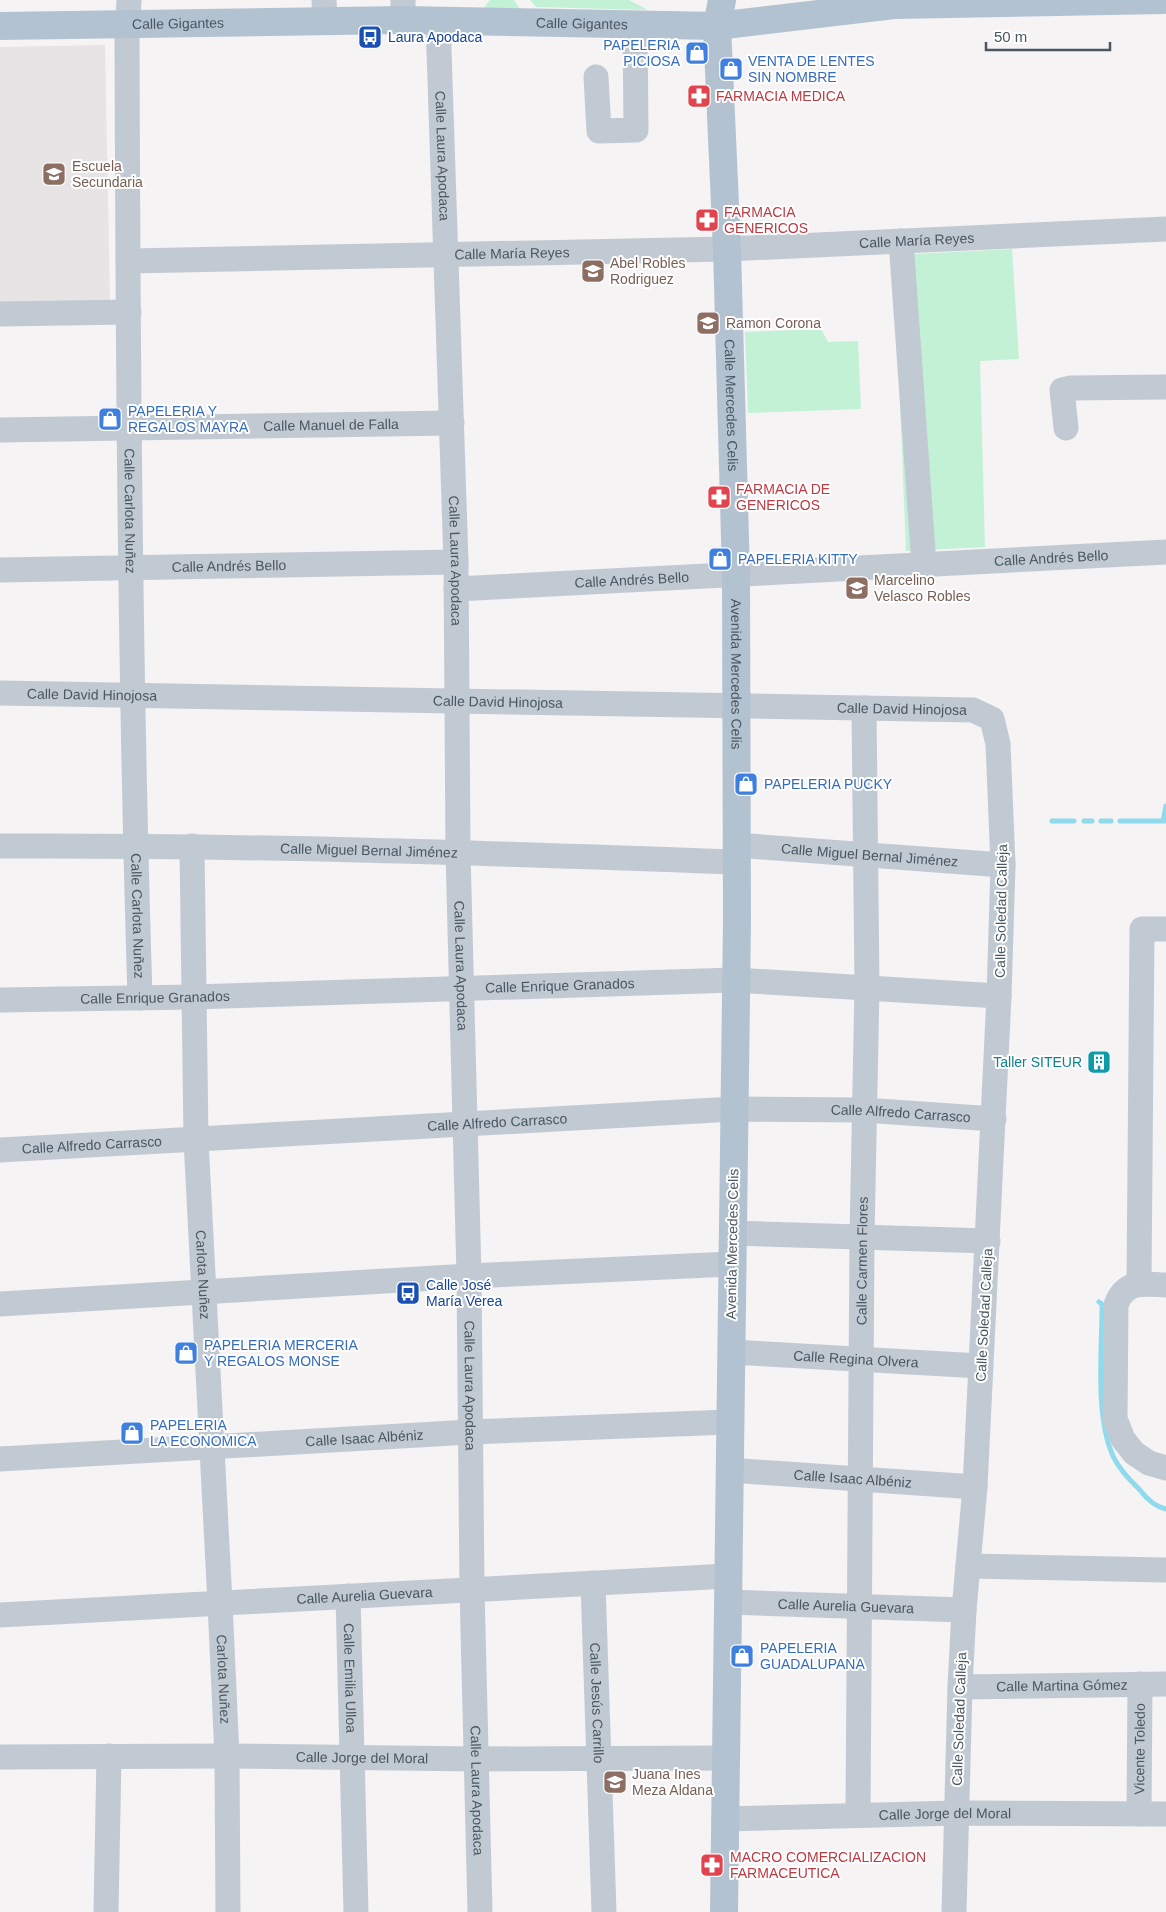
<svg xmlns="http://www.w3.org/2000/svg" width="1166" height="1912" font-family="Helvetica,sans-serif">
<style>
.education{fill:#e6e4e5}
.green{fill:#c3f1d5}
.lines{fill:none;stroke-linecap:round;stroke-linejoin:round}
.stream{stroke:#90daee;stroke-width:5}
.minor{stroke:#c1cad2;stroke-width:25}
.major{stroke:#b3c2d1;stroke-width:28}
.labels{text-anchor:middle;stroke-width:4;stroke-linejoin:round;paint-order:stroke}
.street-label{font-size:14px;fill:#4a5661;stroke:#fff}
.transit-label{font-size:14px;fill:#164399;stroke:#fff;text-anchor:start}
.shop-label{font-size:14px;fill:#366cbe;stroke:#fff;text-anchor:start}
.health-label{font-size:14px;fill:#be3a42;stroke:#fff;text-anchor:start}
.education-label{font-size:14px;fill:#785e54;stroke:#fff;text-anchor:start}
.culture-label{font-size:14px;fill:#0d838f;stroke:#fff;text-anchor:end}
</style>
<rect width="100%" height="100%" fill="#f5f3f3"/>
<path class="education" d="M105,45l5,256 -110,2v-256z"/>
<path class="green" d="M490,0h24l6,9h-37z
M530,0h99l19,10 -112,-3z
M1012,249l7,110 -39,2 5,186 -79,4 -12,-296z
M821,329l7,13 30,-1 3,68 -113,4 -3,-81z"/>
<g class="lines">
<path class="stream" d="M1052,821h22
M1084,821h8
M1101,821h10
M1120,821h46
M1163,821l3,-15
M1099,1302l3,2v4c0,44 -7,108 11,148 6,13 16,23 26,33 7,9 16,18 27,20"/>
<g class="minor">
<path id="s1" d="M129,0l-2,36c1,321 3,642 13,962"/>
<path d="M324,0l1,21"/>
<path d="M403,0v20"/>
<path id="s2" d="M438,20l18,542 2,290 11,424 3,313 8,323"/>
<path d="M596,77l3,54 37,-1 -1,-106"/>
<path d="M901,241l23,324"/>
<path id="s3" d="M128,261l599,-12 439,-20"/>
<path d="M0,314l129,-2"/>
<path d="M1066,428l-4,-38 9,-2 95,-1"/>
<path id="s4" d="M0,430l452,-7"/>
<path id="s5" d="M0,570l456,-8"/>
<path id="s6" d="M456,589l710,-37"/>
<path id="s7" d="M0,693l973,17 19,9 6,25 5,121 -4,131 -24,491 -11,123 -4,77 -6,225"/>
<path id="s8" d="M736,845l267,20"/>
<path id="s9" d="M0,846c246,-1 491,7 736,16"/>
<path id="s10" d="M192,846l4,294 24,463 7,153 1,156"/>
<path id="s11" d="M0,1000l193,-3 542,-17 264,16"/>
<path id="s12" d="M0,1150l734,-41 130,1 130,9"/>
<path d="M733,1233l255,8"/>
<path d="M1139,1284l3,-355h24"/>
<path d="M1166,1285c-23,-1 -41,-5 -50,20l-1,114 8,20 11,14 15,10 17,5"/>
<path d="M0,1304l469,-28 262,-12"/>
<path id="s13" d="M731,1352l250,14"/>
<path id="s14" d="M0,1459l470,-27 259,-10"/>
<path id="s15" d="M729,1470l246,17"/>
<path d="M968,1566l198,4"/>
<path id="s16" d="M593,1583l11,329"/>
<path id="s17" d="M348,1596l8,316"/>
<path id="s18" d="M728,1602l236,8"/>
<path id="s19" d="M0,1615l728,-39"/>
<path id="s20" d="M960,1687l206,-3"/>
<path id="s21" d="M0,1757l227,-1 250,3 249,-1"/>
<path id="s22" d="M1139,1814l1,-130"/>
<path id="s23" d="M858,1815l4,-578 5,-250 -3,-279"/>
<path id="s24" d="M725,1819l231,-6 210,1"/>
<path d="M106,1912l3,-156"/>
</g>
<g class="major">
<path id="s25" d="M722,0l-5,26 10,223 9,326 1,346 -13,991"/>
<path id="s26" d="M0,26l403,-6 314,6 177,-21 270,-5"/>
</g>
</g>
<defs>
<g id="bus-square" transform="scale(1.25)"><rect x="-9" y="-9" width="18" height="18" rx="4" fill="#1a4fb4" stroke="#fff"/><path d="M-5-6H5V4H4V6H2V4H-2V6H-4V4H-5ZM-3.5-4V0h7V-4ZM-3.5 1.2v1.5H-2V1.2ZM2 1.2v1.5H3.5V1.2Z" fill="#fff"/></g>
<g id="shop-square" transform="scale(1.25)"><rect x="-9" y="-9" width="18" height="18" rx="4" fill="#3f7fe0" stroke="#fff"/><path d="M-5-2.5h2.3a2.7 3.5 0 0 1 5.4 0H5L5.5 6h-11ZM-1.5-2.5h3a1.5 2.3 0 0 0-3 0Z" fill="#fff"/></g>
<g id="pharmacy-square" transform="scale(1.25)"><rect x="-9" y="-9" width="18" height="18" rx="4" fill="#e0444e" stroke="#fff"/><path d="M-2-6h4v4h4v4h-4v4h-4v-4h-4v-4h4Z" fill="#fff"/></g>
<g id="school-square" transform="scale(1.25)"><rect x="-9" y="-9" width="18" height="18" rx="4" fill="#8d6e63" stroke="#fff"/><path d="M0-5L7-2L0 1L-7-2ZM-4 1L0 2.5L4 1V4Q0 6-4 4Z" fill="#fff"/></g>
<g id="building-square" transform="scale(1.25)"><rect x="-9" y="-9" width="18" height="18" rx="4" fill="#0f9aa8" stroke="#fff"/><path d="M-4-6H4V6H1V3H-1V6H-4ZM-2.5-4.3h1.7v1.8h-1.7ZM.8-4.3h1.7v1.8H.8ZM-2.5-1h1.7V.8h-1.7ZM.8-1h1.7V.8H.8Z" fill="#fff"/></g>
</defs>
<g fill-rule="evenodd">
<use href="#bus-square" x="370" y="37"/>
<use href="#shop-square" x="697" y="53"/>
<use href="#shop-square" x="731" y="69"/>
<use href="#pharmacy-square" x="699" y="96"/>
<use href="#school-square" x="54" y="174"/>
<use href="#pharmacy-square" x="707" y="220"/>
<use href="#school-square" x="593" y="271"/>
<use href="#school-square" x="708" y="323"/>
<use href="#shop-square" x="110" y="419"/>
<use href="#pharmacy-square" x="719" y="497"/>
<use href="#shop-square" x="720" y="559"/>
<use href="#school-square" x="857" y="588"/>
<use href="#shop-square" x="746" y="784"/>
<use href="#building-square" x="1099" y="1062"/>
<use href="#bus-square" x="408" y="1293"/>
<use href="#shop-square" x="186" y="1353"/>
<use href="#shop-square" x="132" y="1433"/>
<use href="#shop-square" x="742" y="1656"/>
<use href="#school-square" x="615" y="1782"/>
<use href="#pharmacy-square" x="712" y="1865"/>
</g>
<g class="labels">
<g class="street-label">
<text dy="5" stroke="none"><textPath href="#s26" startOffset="178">Calle Gigantes</textPath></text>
<text dy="5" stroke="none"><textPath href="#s26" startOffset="582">Calle Gigantes</textPath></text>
<text dy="5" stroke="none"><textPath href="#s2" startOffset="136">Calle Laura Apodaca</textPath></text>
<text dy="5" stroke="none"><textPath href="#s3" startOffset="789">Calle María Reyes</textPath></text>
<text dy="5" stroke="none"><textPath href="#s3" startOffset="384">Calle María Reyes</textPath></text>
<text dy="5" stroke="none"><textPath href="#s25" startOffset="406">Calle Mercedes Celis</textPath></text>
<text dy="5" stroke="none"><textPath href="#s4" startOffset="331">Calle Manuel de Falla</textPath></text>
<text dy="5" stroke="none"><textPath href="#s1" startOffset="511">Calle Carlota Nuñez</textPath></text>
<text dy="5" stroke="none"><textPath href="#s6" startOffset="596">Calle Andrés Bello</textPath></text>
<text dy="5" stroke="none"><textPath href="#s2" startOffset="541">Calle Laura Apodaca</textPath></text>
<text dy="5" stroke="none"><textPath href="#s5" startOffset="229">Calle Andrés Bello</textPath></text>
<text dy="5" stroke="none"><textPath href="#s6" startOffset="176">Calle Andrés Bello</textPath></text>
<text dy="5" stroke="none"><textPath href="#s25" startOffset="675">Avenida Mercedes Celis</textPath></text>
<text dy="5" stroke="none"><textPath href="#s7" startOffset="92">Calle David Hinojosa</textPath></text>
<text dy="5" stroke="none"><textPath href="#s7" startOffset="498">Calle David Hinojosa</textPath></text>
<text dy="5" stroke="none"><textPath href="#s7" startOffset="902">Calle David Hinojosa</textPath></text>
<text dy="5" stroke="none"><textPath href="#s9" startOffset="369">Calle Miguel Bernal Jiménez</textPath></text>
<text dy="5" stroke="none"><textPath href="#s8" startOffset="134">Calle Miguel Bernal Jiménez</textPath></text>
<text transform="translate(1001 911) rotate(-89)" y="5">Calle Soledad Calleja</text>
<text dy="5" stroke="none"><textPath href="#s1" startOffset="916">Calle Carlota Nuñez</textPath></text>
<text dy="5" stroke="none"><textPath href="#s2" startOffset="946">Calle Laura Apodaca</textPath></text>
<text dy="5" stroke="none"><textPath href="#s11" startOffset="560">Calle Enrique Granados</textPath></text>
<text dy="5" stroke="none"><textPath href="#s11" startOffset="155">Calle Enrique Granados</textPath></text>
<text dy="5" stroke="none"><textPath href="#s12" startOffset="902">Calle Alfredo Carrasco</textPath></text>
<text dy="5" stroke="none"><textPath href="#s12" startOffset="498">Calle Alfredo Carrasco</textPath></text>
<text dy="5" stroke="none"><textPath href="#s12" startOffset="92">Calle Alfredo Carrasco</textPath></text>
<text transform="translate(732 1244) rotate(-89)" y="5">Avenida Mercedes Celis</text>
<text dy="5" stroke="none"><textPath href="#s23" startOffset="554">Calle Carmen Flores</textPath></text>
<text dy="5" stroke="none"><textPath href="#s10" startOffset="429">Carlota Nuñez</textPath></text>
<text transform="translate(984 1315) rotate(-87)" y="5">Calle Soledad Calleja</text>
<text dy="5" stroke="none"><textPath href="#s13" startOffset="125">Calle Regina Olvera</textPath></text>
<text dy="5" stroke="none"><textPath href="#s2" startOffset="1366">Calle Laura Apodaca</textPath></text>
<text dy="5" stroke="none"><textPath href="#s14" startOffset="365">Calle Isaac Albéniz</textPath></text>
<text dy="5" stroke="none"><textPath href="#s15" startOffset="124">Calle Isaac Albéniz</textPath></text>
<text dy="5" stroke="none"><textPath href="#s19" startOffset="365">Calle Aurelia Guevara</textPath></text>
<text dy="5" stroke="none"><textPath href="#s18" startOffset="118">Calle Aurelia Guevara</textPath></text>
<text dy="5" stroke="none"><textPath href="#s10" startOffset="834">Carlota Nuñez</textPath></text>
<text dy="5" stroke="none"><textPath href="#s17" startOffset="82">Calle Emilia Ulloa</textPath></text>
<text dy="5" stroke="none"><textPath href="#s20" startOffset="102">Calle Martina Gómez</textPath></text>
<text dy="5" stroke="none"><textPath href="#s16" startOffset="120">Calle Jesús Carrillo</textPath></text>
<text transform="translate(959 1719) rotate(-88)" y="5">Calle Soledad Calleja</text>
<text dy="5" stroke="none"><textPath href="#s22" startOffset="65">Vicente Toledo</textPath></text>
<text dy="5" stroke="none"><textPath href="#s21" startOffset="362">Calle Jorge del Moral</textPath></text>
<text dy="5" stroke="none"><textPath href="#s2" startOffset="1771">Calle Laura Apodaca</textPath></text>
<text dy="5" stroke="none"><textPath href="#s24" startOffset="220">Calle Jorge del Moral</textPath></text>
</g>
<g class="transit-label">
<text x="388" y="42">Laura Apodaca</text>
<text x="426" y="1290">Calle José<tspan x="426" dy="16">María Verea</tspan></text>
</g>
<g class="shop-label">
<text x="680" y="50" text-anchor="end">PAPELERIA<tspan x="680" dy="16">PICIOSA</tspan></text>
<text x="748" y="66">VENTA DE LENTES<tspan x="748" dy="16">SIN NOMBRE</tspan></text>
<text x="128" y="416">PAPELERIA Y<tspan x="128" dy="16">REGALOS MAYRA</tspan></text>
<text x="738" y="564">PAPELERIA KITTY</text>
<text x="764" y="789">PAPELERIA PUCKY</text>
<text x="204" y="1350">PAPELERIA MERCERIA<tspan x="204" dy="16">Y REGALOS MONSE</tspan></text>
<text x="150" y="1430">PAPELERIA<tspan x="150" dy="16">LA ECONOMICA</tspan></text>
<text x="760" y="1653">PAPELERIA<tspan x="760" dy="16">GUADALUPANA</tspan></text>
</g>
<g class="health-label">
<text x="716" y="101">FARMACIA MEDICA</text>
<text x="724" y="217">FARMACIA<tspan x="724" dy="16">GENERICOS</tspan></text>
<text x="736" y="494">FARMACIA DE<tspan x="736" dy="16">GENERICOS</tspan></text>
<text x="730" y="1862">MACRO COMERCIALIZACION<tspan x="730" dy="16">FARMACEUTICA</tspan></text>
</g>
<g class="education-label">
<text x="72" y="171">Escuela<tspan x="72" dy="16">Secundaria</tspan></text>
<text x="610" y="268">Abel Robles<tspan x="610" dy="16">Rodriguez</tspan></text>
<text x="726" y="328">Ramon Corona</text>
<text x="874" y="585">Marcelino<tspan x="874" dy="16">Velasco Robles</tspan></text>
<text x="632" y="1779">Juana Ines<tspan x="632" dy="16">Meza Aldana</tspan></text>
</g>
<g class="culture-label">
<text x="1082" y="1067">Taller SITEUR</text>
</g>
</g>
<path d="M986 42v8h124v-8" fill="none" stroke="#4a5661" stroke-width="2.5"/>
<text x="994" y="42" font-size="15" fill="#4a5661" stroke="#ffffff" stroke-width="4" paint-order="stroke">50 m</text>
</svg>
